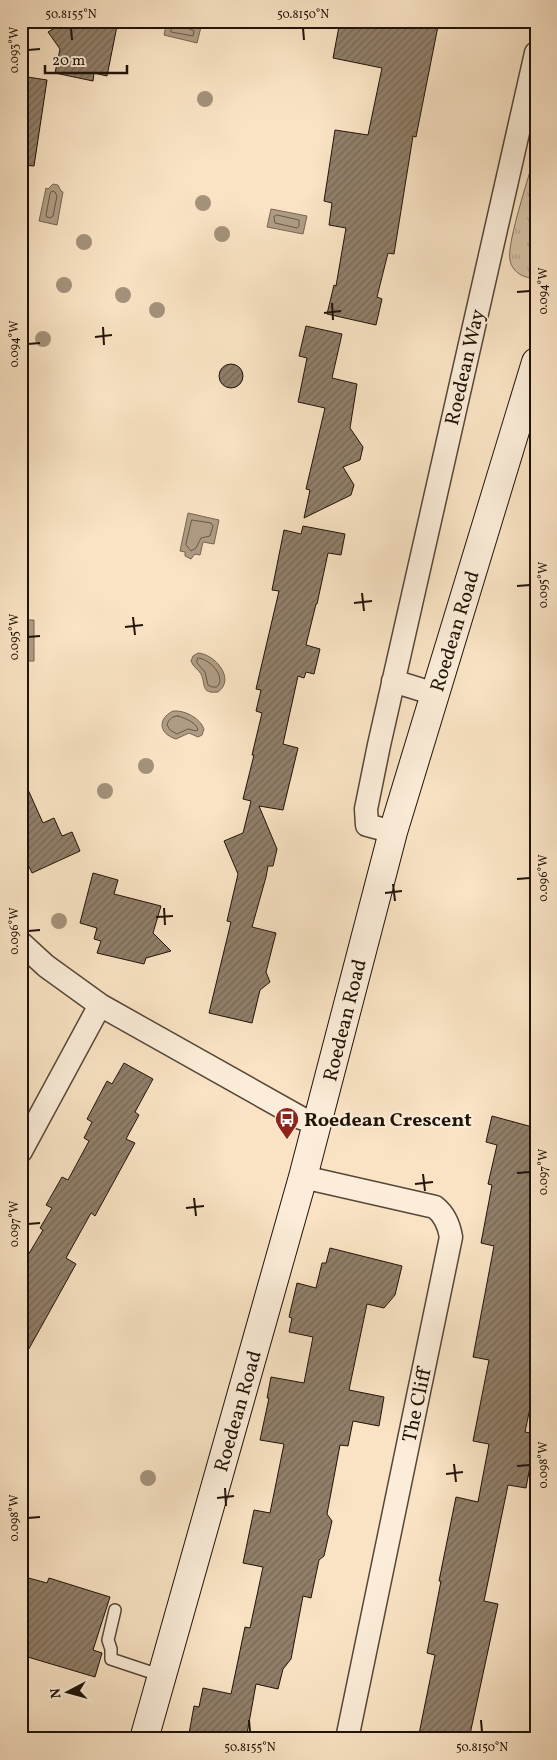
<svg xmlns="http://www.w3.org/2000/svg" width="557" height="1760" font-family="Vollkorn,serif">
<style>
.grass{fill:url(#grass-tufts);stroke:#7a6a56}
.water{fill:#af9c84;stroke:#766552}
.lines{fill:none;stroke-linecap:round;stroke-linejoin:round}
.shore{stroke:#685846;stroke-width:1}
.building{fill:url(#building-hatch);stroke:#201308}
.service-casing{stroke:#564737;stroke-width:14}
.minor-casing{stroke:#564737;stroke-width:25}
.secondary-casing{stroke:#201308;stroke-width:30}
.path{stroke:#201308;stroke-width:3;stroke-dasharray:1 2.5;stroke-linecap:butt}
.service{stroke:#fbedd9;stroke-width:11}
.minor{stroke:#fbedd9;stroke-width:22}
.secondary{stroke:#fbedd9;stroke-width:28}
.tree{fill:#a4927b}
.ticks{fill:none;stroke:#201308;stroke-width:2}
.labels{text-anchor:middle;stroke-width:4;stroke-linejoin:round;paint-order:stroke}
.street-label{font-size:20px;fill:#201308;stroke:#fbedd9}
.poi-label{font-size:20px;font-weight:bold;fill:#201308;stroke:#fbedd9;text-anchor:start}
.neatline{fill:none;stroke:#201308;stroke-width:2}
.ticks-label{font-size:12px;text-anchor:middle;fill:#201308}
</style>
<defs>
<pattern id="grass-tufts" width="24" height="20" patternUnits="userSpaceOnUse" patternTransform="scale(1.25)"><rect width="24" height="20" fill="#d4c0a4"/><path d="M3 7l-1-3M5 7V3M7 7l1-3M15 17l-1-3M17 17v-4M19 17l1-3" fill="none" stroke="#b6a48c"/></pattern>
<pattern id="building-hatch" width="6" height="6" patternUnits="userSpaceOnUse" patternTransform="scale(1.25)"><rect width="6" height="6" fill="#917f6a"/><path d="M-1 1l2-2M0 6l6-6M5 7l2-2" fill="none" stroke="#766755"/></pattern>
</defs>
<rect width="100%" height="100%" fill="#f9e3c4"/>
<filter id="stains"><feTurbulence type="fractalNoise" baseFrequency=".004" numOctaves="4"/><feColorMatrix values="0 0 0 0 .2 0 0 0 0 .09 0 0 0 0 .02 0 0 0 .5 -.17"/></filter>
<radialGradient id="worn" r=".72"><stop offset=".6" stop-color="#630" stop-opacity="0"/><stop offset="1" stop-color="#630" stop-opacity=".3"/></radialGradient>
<path class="grass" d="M536,150v127c-11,3 -24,-5 -26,-17 -4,-16 21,-89 26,-110z"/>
<path class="water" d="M167,21h11l23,6 -4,16 -33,-8z
M53,184l5,1 3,6 2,1 -6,33 -18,-4 7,-33 2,1z
M271,209l36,7 -4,18 -36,-7z
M188,513l31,7 -5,24 -11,-2 -3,13 -5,-1 -4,5 -6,-3v-4l-5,-1z
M21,620h13v41h-13z
M198,653c17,1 38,26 20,39 -18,2 -12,-8 -17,-18 -3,-5 -8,-7 -10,-13l2,-5z
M173,711c12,-1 27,7 31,18l-2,6 -4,2 -9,-4 -13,6c-17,-5 -19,-20 -3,-28z"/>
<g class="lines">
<path class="shore" d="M171,21v11l22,4 1,-5 -9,-4 -2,-6
M52,191l3,1 2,4 -4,20 -3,2 -3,-1 -1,-2 4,-21z
M277,215l22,5v6l-2,2 -22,-5 -1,-6z
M192,520l19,3 2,3 -3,10 -9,2 -5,10 -5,3 -5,-6z
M198,658c11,0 29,19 19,29h-5l-4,-2 -3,-13 -8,-9z
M178,716c7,2 19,7 20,14l-2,1 -8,-2 -11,5 -7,-4 -3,-5c1,-5 5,-9 11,-9z"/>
</g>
<path class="building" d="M66,21h52l-11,55 -13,-3 -1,8 -38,-8 5,-24 -12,-17z
M340,21h99l-23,116 -3,-1 -19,118 -6,-1 -11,44 5,2 -6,26 -49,-11 7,-29 2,1 10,-58 -17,-3 3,-22 -8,-2 11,-71 33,5 14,-67 -49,-10z
M21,76l26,4 -13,86 -13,-1z
M306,326l36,8 -10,44 25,6 -7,44 13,19 -3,13 -17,7 11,18 -3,10 -47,23 6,-28 -4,-1 19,-81 -27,-6 9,-44 -8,-2z
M219 376a12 12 0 1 1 24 0a12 12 0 1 1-24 0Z
M303,526l42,8 -4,21 -13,-2 -11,51h-1l-10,41 14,4 -6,25 -8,-2 -2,6 -6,-2 -15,68 15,4 -15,62 -24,-4 18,43 -4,17h-5l-2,11 -14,50 24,6 -10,39 4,10 -10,8 -8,33 -43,-10 22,-91 -4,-1 11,-47 -14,-33 19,-8 8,-32 -8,-2 11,-44h-2l10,-42 -6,-2 5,-21 -5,-1 23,-98 -7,-1 12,-60 17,4z
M21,774l22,49 11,-5 8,18 10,-4 8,19 -48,22 -11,-23z
M93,873l25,7 -4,14 47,12 -8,27 18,18 -25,7 -2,6 -47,-11 4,-12 -7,-2 3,-11 -17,-5z
M124,1063l29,16 -18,33 4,3 -13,24 9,4 -40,73 -4,-3 -25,45 10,6 -55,99v-96l22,-37 -3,-2 12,-20 -6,-3 16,-28 6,3 21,-39 -5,-3 8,-16 -5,-3 20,-38 5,3z
M492,1116l44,12v251l-11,53 11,2 -10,54 -18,-3 -24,116 14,3 -29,135h-51l17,-84 -8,-2 14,-72h-2l17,-84 22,5 11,-58 -16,-3 16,-81 -16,-3 21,-111 -13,-3 11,-58 -4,-1 9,-39 -11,-3z
M330,1248l72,18 -7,29 -11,13 -17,-4 -18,86 35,7 -5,29 -26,-5 -5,25 -8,-1 -13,69 5,7 -8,35 -5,4 -8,38 -8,-2 -12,63 -8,10 -5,20 -22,-5 -10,55h-58l6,-33 5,1 4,-19 28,6 14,-67 5,1 13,-61 -20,-4 11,-53 16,3 14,-69 -24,-4 9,-42h-2l4,-21 33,6 9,-46 -24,-5 3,-14 -3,-1 8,-34 19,5 6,-25h4z
M21,1576l26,7 2,-5 61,19 -17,53 9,3 -7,24 -74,-22z"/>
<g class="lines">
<g class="service-casing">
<path id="service" d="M115,1610l-7,30 3,9v10l51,17"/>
</g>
<g class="minor-casing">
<path id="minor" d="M393,681l42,13
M393,832l-26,-7 -1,-16 13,-64 157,-692
M21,943l25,23 54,39 201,113 17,6
M21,1151l79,-146
M303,1177l132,30c10,8 14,18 16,30l-104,502"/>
</g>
<g class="secondary-casing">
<path id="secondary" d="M144,1739l159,-562 90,-345 143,-470"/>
</g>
<path class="path" d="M536,222l-3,13 3,-7"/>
<use href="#service" class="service"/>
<use href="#minor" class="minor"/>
<use href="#secondary" class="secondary"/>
</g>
<g class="tree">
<circle cx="205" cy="99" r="8"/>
<circle cx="203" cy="203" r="8"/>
<circle cx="222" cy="234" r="8"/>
<circle cx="84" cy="242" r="8"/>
<circle cx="64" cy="285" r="8"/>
<circle cx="123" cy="295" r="8"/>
<circle cx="157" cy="310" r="8"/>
<circle cx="43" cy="339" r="8"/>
<circle cx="146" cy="766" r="8"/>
<circle cx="105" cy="791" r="8"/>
<circle cx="59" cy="921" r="8"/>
<circle cx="148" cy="1478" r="8"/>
</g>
<path class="ticks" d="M71,28l1,12M303,28l1,12M28,50l12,-1M517,292l13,-1M332,303l1,17M324,313l17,-2M103,327l1,18M95,337l17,-2M28,344l12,-1M517,586l13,-1M362,593l2,18M354,603l18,-2M133,617l2,18M125,627l18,-2M28,637l12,-1M517,879l13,-1M393,884l2,17M385,893l17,-2M164,908l1,17M156,917l17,-1M28,931l12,-1M517,1173l13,-1M423,1174l2,17M415,1184l18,-2M194,1198l2,18M186,1208l18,-2M28,1224l12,-1M454,1464l2,18M517,1466l13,-1M446,1474l17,-2M225,1488l1,18M217,1498l17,-2M28,1518l12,-1M249,1720l1,12M481,1720l1,12"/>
<defs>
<g id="bus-pin" transform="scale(1.25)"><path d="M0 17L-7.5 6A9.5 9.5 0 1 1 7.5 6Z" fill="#8f2418" stroke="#fbedd9"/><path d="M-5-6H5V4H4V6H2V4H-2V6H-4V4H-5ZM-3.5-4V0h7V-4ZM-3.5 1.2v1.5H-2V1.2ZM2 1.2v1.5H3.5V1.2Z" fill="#fff"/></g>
</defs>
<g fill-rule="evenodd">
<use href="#bus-pin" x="287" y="1119"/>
</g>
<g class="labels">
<g class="street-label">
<text transform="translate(464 367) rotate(-77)" y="7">Roedean Way</text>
<text transform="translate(454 631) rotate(-73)" y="7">Roedean Road</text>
<text transform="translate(344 1020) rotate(-76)" y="7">Roedean Road</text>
<text transform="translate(416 1405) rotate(-78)" y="7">The Cliff</text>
<text transform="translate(237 1411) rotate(-74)" y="7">Roedean Road</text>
</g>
<g class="poi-label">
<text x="304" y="1126">Roedean Crescent</text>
</g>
</g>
<rect width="557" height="1760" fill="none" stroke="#f9e3c4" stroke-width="55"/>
<g transform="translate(68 1692) rotate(264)" stroke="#fbedd9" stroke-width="4" paint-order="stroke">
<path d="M0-4L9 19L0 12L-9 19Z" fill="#201308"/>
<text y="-8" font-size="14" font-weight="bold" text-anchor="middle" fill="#201308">N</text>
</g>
<path d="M45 65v8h82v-8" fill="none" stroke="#201308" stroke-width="2.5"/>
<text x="52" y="65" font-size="15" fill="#201308" stroke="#fbedd9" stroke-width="4" paint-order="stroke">20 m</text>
<rect x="28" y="28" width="502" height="1704" class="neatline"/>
<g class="ticks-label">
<text x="71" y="18">50.8155°N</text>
<text x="303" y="18">50.8150°N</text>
<text transform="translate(14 50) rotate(-90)" y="4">0.093°W</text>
<text transform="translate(543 291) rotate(-90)" y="4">0.094°W</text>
<text transform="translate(14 344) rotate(-90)" y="4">0.094°W</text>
<text transform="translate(543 585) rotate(-90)" y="4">0.095°W</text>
<text transform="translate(14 637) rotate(-90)" y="4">0.095°W</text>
<text transform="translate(543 878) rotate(-90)" y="4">0.096°W</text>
<text transform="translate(14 931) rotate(-90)" y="4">0.096°W</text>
<text transform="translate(543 1172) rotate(-90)" y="4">0.097°W</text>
<text transform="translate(14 1224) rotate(-90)" y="4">0.097°W</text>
<text transform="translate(543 1465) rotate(-90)" y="4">0.098°W</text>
<text transform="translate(14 1518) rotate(-90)" y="4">0.098°W</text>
<text x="250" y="1751">50.8155°N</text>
<text x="482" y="1751">50.8150°N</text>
</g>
<rect width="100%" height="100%" filter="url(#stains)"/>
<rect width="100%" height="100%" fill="url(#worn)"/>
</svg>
